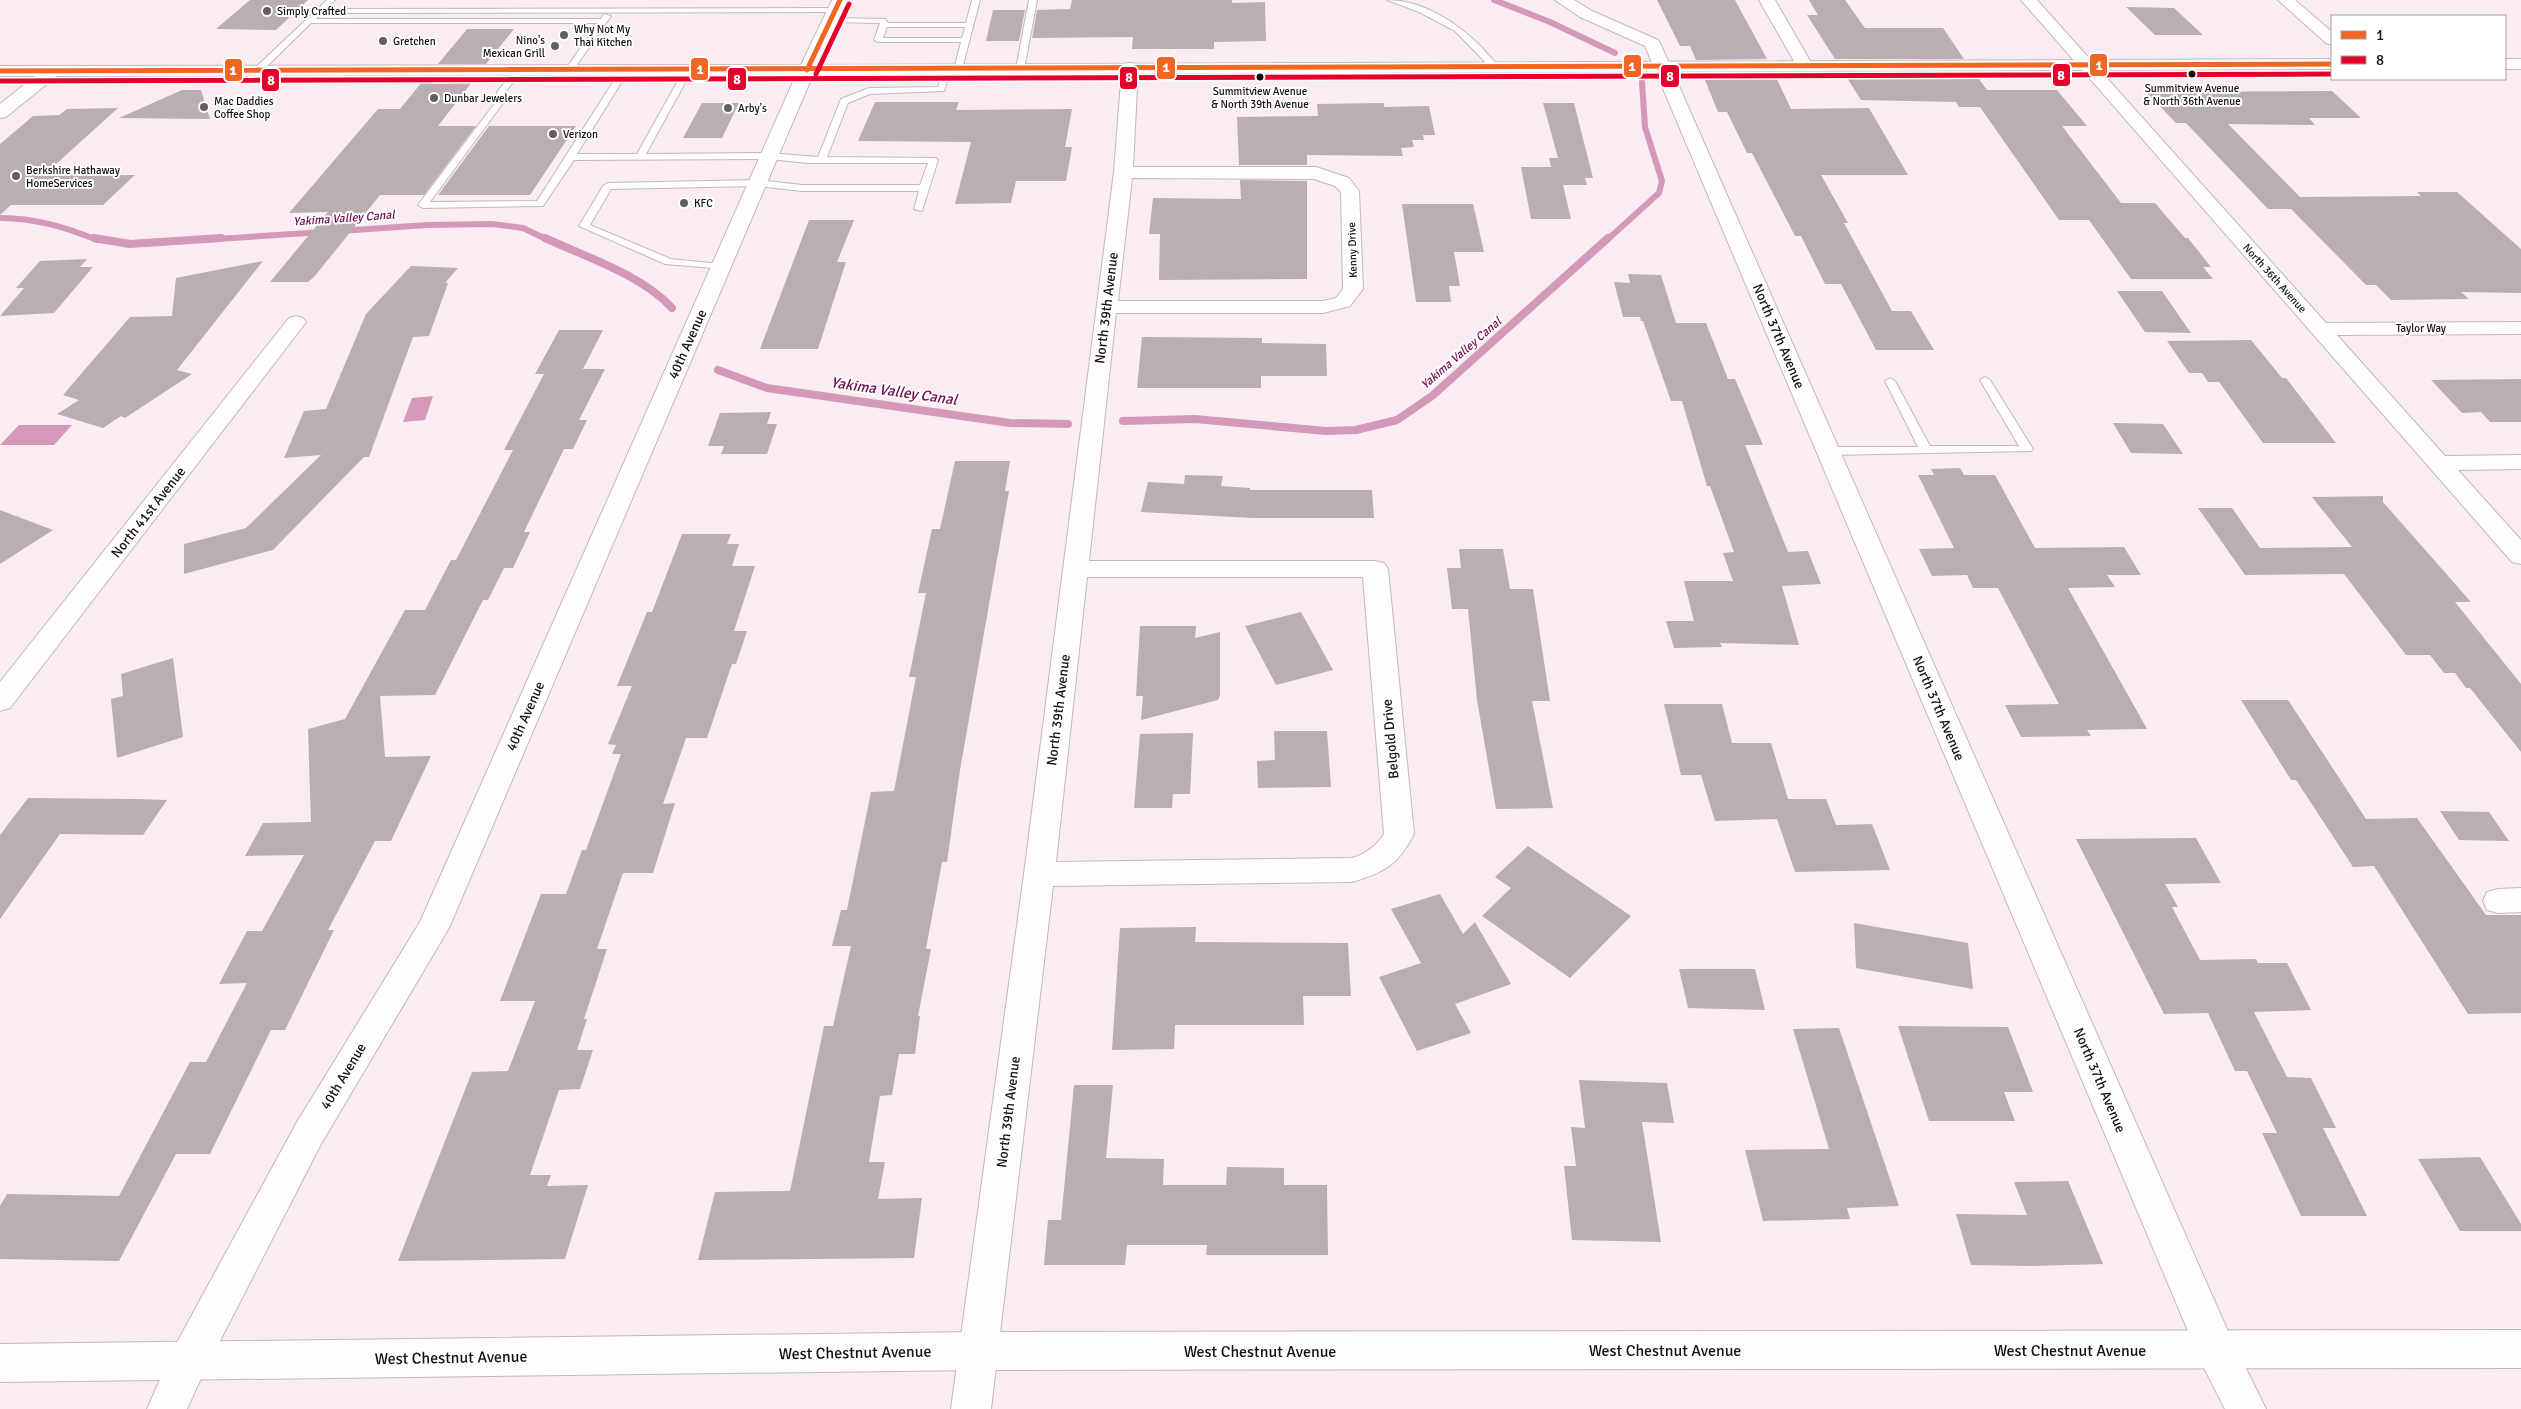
<svg xmlns="http://www.w3.org/2000/svg" width="2521" height="1409" font-family="Signika,sans-serif">
<style>
.water{fill:#d498b9}
.lines{fill:none;stroke-linecap:round;stroke-linejoin:round}
.stream-far1{stroke:#d498b9;stroke-width:6}
.stream{stroke:#d498b9;stroke-width:8}
.building{fill:#b9afb3}
.service-casing{stroke:#c2b8bd;stroke-width:2}
.minor-casing{stroke:#c2b8bd;stroke-width:2}
.tertiary-casing{stroke:#c2b8bd;stroke-width:2}
.secondary-casing{stroke:#c2b8bd;stroke-width:2}
.primary-casing{stroke:#c2b8bd;stroke-width:2}
.service{fill:#fefcfd;fill-rule:evenodd}
.minor{fill:#fefcfd;fill-rule:evenodd}
.tertiary{fill:#fefcfd;fill-rule:evenodd}
.secondary{fill:#fefcfd;fill-rule:evenodd}
.primary{fill:#fefcfd;fill-rule:evenodd}
.bus-1-casing{stroke:#fff;stroke-width:8}
.bus-2-casing{stroke:#fff;stroke-width:8}
.bus-1{stroke:#f26522;stroke-width:5}
.bus-2{stroke:#e4002b;stroke-width:5}
.poi-dot{fill:#665d61;stroke:#fff;stroke-width:2}
.bus-dot{fill:#171013;stroke:#fff;stroke-width:2}
.labels{text-anchor:middle;stroke-width:4;stroke-linejoin:round;paint-order:stroke}
.far-poi-label{font-size:11px;fill:#171013;stroke:#fff;text-anchor:start}
.far-bus-label{font-size:11px;fill:#171013;stroke:#fff}
.far-street-label{font-size:11px;fill:#171013;stroke:#fff}
.far-water-label{font-size:12px;font-style:italic;fill:#6e0b4d;stroke:#fff}
.street-label{font-size:14px;fill:#171013;stroke:#fff}
.water-label{font-size:15px;font-style:italic;fill:#6e0b4d;stroke:#fff}
.near-street-label{font-size:16px;fill:#171013;stroke:#fff}
.line-badge{stroke:#fff;stroke-width:2}
.badge-label{font-size:14px;text-anchor:middle;font-weight:bold;fill:#fff}
</style>
<rect width="100%" height="100%" fill="#f9ecf2"/>
<path class="water" d="M433,396l-8,24 -22,2 9,-24z
M19,425h53l-18,20h-54z"/>
<g class="lines">
<path class="stream-far1" d="M1494,0l56,22 65,31
M0,218c35,0 65,9 97,22
M340,231l87,-6 65,-1 31,4 25,12
M201,240l122,-8
M1607,240l52,-47 3,-12 -17,-54 -3,-45"/>
<path class="stream" d="M94,238l36,6 91,-6
M545,238c41,19 97,37 127,70
M718,370l49,18 243,35 58,1
M1123,421l72,-2 131,12 30,-1 41,-10 35,-24 176,-158"/>
</g>
<path class="building" d="M250,0h58l-32,30 -60,-1z
M1072,0h160v3l33,-1 1,39 -52,1v7h-82l1,-12 -101,1 5,-28 33,-1z
M1657,0h78l32,59 -71,1 -6,-14h-10z
M1809,0h36l20,28h78l21,31h-129l-28,-44h11z
M2126,7l48,1 29,27h-48z
M993,10h32l-6,31h-33z
M467,29h47l-28,35h-48z
M1974,72l13,18h70l30,36h-25l59,77h34l30,35h3l23,29h-8l10,12h-82l-42,-59h-30l-79,-113h-21l-3,-5 -95,-2 -17,-27z
M1702,73h72l17,36 78,-1 39,67h-87l27,48h-4l48,88h19l23,39h-58l-35,-66h-16l-24,-48h-6l-43,-83h-5l-20,-41h-9z
M426,77h50l-38,49h38l-52,69h-44l-65,81 -7,6h-38l58,-70 -39,1 89,-104h22z
M182,90h19l9,29 -91,-1z
M2332,91l29,27h-52l6,7 -87,-1 72,73 121,-1 -4,-4h40l64,57v44l-60,-1 8,7 -78,1 -15,-15h-10l-75,-76h-23l-82,-86h-10l-30,-31z
M875,102h84l-3,8 116,-1 -7,38h7l-6,34h-50l-5,22 -56,1 16,-62 -113,-1z
M702,103h37l-17,35h-39z
M1384,103v4l45,-1 6,29h-12l1,5h-12l2,7 -13,1 2,8 -96,-1v10h-68l-2,-48 81,-1 -1,-12z
M1543,103h31l19,75h-8l2,7h-24l8,34h-40l-10,-52h30l-2,-9h9z
M118,108l-74,67h91l-32,30h-92l-11,10v-71l33,-28 26,-1 8,-6z
M489,126h87l-46,69h-92z
M1240,180l67,1v98l-148,1 1,-46h-11l4,-36 88,1z
M1402,204h71l11,48h-30l6,34h-11l2,16h-35z
M809,220h45l-17,42h9l-28,87h-58z
M87,259l-7,8h13l-39,46 -54,3 24,-28h-8l24,-27z
M263,261l-86,109 15,4 -67,44 -4,-2 -18,12 -46,-14 22,-14 -16,-5 67,-78 42,-1 4,-38z
M411,266l47,2 -13,15h3l-19,53 -16,1 -44,120h-5l-91,93 -89,24v-30l62,-16 75,-73 -37,3 20,-47 22,-2 40,-95z
M1628,274l33,1 15,48h30l22,56h7l28,66h-18l43,107 20,-1 13,33 -39,2 17,59 -79,-2 2,4 -48,1 -8,-27h28l-10,-40h49l-10,-28 11,-1 -24,-66h-3l-25,-85h-11l-28,-80h-2l-1,-4h-17l-9,-35 16,1z
M2117,291h45l29,42 -46,-1z
M559,330h44l-20,39h22l-26,51h8l-14,29h-9l-40,83h6l-17,36h-9l-16,32h-5l-48,95 -55,1 5,61 46,-1 -40,85h-16l-47,89h6l-49,100h-14l-61,124h-34l-57,107 -119,-2v-53l7,-12 112,2 71,-134h16l41,-79 -28,1 28,-53h15l42,-76 -59,1 18,-33 48,-1 -3,-93 37,-10 60,-109h20l26,-50h5l57,-110h-9l40,-76h-9z
M1142,337l120,1v5l64,1 1,32h-66v12h-124z
M2251,340l31,38h4l50,65h-73l-44,-61h-11l-6,-9h-13l-22,-32z
M2521,379v43h-31l-9,-10 -19,1 -31,-33z
M771,412l-4,12h10l-10,30h-46l3,-8h-16l12,-33z
M2113,423l50,1 20,30 -52,-1z
M955,461h55l-5,30h4l-49,279 -13,92h-5l-16,87h5l-13,67h2l-5,38h-16l-7,41 -12,1 -11,66h16l-7,37 44,-1 -8,60 -216,2 17,-68 75,-1 34,-165h9l18,-80h-19l9,-36h6l24,-118 23,-1 22,-114h-7l17,-84h-8l14,-64h8z
M1960,468l4,7h31l40,73 89,-1 17,28h-34l8,12 -47,1 79,141 -60,1 4,6 -70,1 -16,-32 54,-1 -61,-116h-25l-6,-13 -35,1 -13,-27 35,-1 -36,-73h16l-3,-6z
M1185,475l38,1 -2,10 29,2v2h122l2,28h-121l-112,-6 7,-30 36,2z
M2383,496v6l88,100h-16l66,82v68l-51,-64h-4l-11,-15h-11l-14,-18h-24l-62,-81 -99,1 -47,-67h34l28,40 92,-1 -40,-50z
M0,510l53,20 -53,34z
M682,534h49l-4,10h12l-7,22h23l-21,65h13l-11,33h-4l-25,74h-21l-23,66 12,-1 -22,70h-30l-26,76h10l-23,70h3l-10,31h16l-13,39 -21,1 -29,85h21l-4,11 41,-1 -23,74 -167,2 74,-189 36,-1 27,-70h-35l41,-107h25l16,-44h4l35,-96h-9l4,-9 -8,-1 24,-58h-15l30,-74h5z
M1459,549h44l7,40h23l17,112h-18l21,107 -57,1 -19,-109 -9,-91h-16l-5,-41h14z
M1301,612l32,58 -57,15 -31,-59z
M1140,626h56l-1,12 25,-6v63l-2,5 -77,20 2,-24h-7z
M173,658l10,79 -66,21 -6,-59 12,-3 -2,-22z
M2241,700h47l78,119 51,-1 69,97h35v98l-53,1 -94,-148 -21,1 -57,-87h-5z
M1664,704h58l10,39h39l17,56h38l10,26 36,-1 18,46 -95,2 -18,-53 -62,2 -14,-46h-20z
M1274,731h53l4,56 -73,1 -1,-27 18,-1z
M1193,733l-3,61h-17l-1,14h-38l6,-74z
M28,798l107,1 32,1 -24,35 -83,-1 -60,85v-84z
M2440,811l49,1 20,29 -50,-1z
M2196,838l25,45 -56,1 13,23h-6l28,53 56,-1 2,4h29l24,47 -57,2 33,65 24,1 25,50h-13l44,88h-66l-39,-83h15l-30,-62h-12l-27,-58 -44,1 -88,-175z
M1528,846l103,70 -61,62 -88,-62 29,-28 -16,-11z
M1440,894l23,40 12,-12 36,62 -56,20 16,29 -54,18 -38,-74 42,-14 -30,-54z
M1854,923l114,20 5,46 -117,-21z
M1196,927l-1,15 153,1 3,53h-48l1,29h-129l-1,24 -62,1 8,-122z
M1679,969h76l10,41 -77,-2z
M1898,1026l110,1 25,65h-29l11,29h-86z
M1839,1028l60,178 -52,2 3,11 -87,2 -18,-71 84,-1 -36,-120z
M1579,1080l88,3 7,40 -32,-1 19,120 -89,-2 -8,-74h12l-5,-39 14,1z
M1074,1085h39l-7,73 58,1 -1,26h63l1,-18 57,1v17h43l1,70h-122l1,-10h-80l-2,20h-81l4,-45h13z
M2480,1157l41,67v7h-61l-42,-72z
M2068,1181l35,83 -74,2 -58,-1 -15,-51 71,1 -13,-33z"/>
<g class="lines">
<g class="service-casing">
<path id="service" d="M327,0h8l-9,9 509,-1 4,2 -4,2 -513,1 -6,6h285l3,-5 7,2 -39,56h-3l-4,-2 33,-47h-287l-51,50h-6v-4z
M972,0h8l-18,69 -4,2 -4,-2 7,-27h-83l-4,-2 6,-17 -49,-1 -4,-2 4,-2 54,1 3,4h78zM887,27h78l-3,11h-79z
M1029,0h8l-13,69 -4,2 -4,-2z
M1387,0c44,0 85,33 111,66l-7,2 -36,-37 -36,-19z
M944,67l7,2 -7,22 -74,3 -22,9 -21,54 109,1 2,2 -16,51 -8,-2 5,-18h-117l-45,-5 -146,3 -21,36 81,34 50,5 4,1v4l-60,-5 -86,-38 24,-40 5,-3 149,-3 45,5h118l8,-22h-120l-39,-4 -195,1 -31,46 -120,2 -5,-3 77,-102 2,-11 19,-23 7,2 -18,21 -2,11 -73,99 107,-1 85,-133 7,2 -52,84h60l47,-84 4,-2 4,2 -46,84 123,-1 49,4 23,-58 28,-11 69,-1z
M1985,377l5,3 43,69 -2,2 -202,4 -6,-4 6,-4h89l-33,-66 5,-3 5,3 35,65h89l-39,-66z"/>
</g>
<g class="minor-casing">
<path id="minor" d="M1555,0h19l18,11 66,29 2,3 570,1293 36,73h-41l-23,-45 -557,-1318 -65,-29z
M1759,0h16l38,66 -2,4h-12z
M2021,0h16l289,323 195,-1v12l-184,1 108,121 76,-1v14l-63,1 63,70v24l-9,-2z
M2278,0h17l37,32v13l-6,-2z
M1130,63l6,1 2,4 -5,99h183l33,11 10,13 4,98 -13,17 -27,7h-207l-27,248h286l9,2 4,6 26,265c-16,31 -29,38 -62,48l-299,4 -62,523h-40l73,-535 90,-702 8,-104 2,-4zM1132,178l182,1 21,7 6,6 2,97 -7,9 -13,3h-205zM1087,577h276l21,257c-8,12 -18,20 -32,24l-296,4z
M52,66l6,1 2,4 -2,4 -52,42 -6,1v-14l46,-37z
M296,316l7,2 3,4 -3,4 -293,382 -10,3v-29l289,-364z
M2521,888v24l-23,1 -11,-3 -4,-9 4,-9 11,-3z"/>
</g>
<g class="tertiary-casing">
<path id="tertiary" d="M2521,1330v38l-1544,2 -977,12v-38l977,-12z"/>
</g>
<g class="secondary-casing">
<path id="secondary" d="M2332,59v10l-1525,6 -6,-1 -2,-4 2,-4 6,-1z
M2505,59h16v10h-16z"/>
</g>
<g class="primary-casing">
<path id="primary" d="M832,0h16l-33,70 -366,858 -128,216 -118,230 -16,35h-40l28,-63 122,-224 123,-200 376,-847 -796,1v-10l801,-1z"/>
</g>
<use href="#service" class="service"/>
<use href="#minor" class="minor"/>
<use href="#tertiary" class="tertiary"/>
<use href="#secondary" class="secondary"/>
<use href="#primary" class="primary"/>
<g class="bus-1-casing">
<path id="bus-1" d="M807,70l33,-70
M0,71l2332,-7"/>
</g>
<g class="bus-2-casing">
<path id="bus-2" d="M816,74l33,-70
M0,81l2332,-7"/>
</g>
<use href="#bus-1" class="bus-1"/>
<use href="#bus-2" class="bus-2"/>
</g>
<g class="poi-dot">
<circle cx="267" cy="11" r="5"/>
<circle cx="564" cy="35" r="5"/>
<circle cx="383" cy="41" r="5"/>
<circle cx="555" cy="46" r="5"/>
<circle cx="434" cy="98" r="5"/>
<circle cx="204" cy="107" r="5"/>
<circle cx="728" cy="108" r="5"/>
<circle cx="553" cy="134" r="5"/>
<circle cx="16" cy="176" r="5"/>
<circle cx="684" cy="203" r="5"/>
</g>
<g class="bus-dot">
<circle cx="2192" cy="74" r="4.5"/>
<circle cx="1260" cy="77" r="4.5"/>
</g>
<g class="labels">
<g class="far-poi-label">
<text x="277" y="15">Simply Crafted</text>
<text x="574" y="33">Why Not My<tspan x="574" dy="13">Thai Kitchen</tspan></text>
<text x="545" y="44" text-anchor="end">Nino's<tspan x="545" dy="13">Mexican Grill</tspan></text>
<text x="393" y="45">Gretchen</text>
<text x="444" y="102">Dunbar Jewelers</text>
<text x="214" y="105">Mac Daddies<tspan x="214" dy="13">Coffee Shop</tspan></text>
<text x="738" y="112">Arby's</text>
<text x="563" y="138">Verizon</text>
<text x="26" y="174">Berkshire Hathaway<tspan x="26" dy="13">HomeServices</tspan></text>
<text x="694" y="207">KFC</text>
</g>
<g class="far-bus-label">
<text x="2192" y="92">Summitview Avenue<tspan x="2192" dy="13">&amp; North 36th Avenue</tspan></text>
<text x="1260" y="95">Summitview Avenue<tspan x="1260" dy="13">&amp; North 39th Avenue</tspan></text>
</g>
<g class="far-street-label">
<text transform="translate(1352 250) rotate(-92)" y="4">Kenny Drive</text>
<text transform="translate(2275 278) rotate(48)" y="4">North 36th Avenue</text>
<text x="2421" y="332">Taylor Way</text>
</g>
<g class="far-water-label">
<text transform="translate(344 218) rotate(-4)" y="4">Yakima Valley Canal</text>
<text transform="translate(1461 353) rotate(-41)" y="4">Yakima Valley Canal</text>
</g>
<g class="street-label">
<text transform="translate(1106 308) rotate(-83)" y="5">North 39th Avenue</text>
<text transform="translate(1779 336) rotate(67)" y="5">North 37th Avenue</text>
<text transform="translate(687 344) rotate(-66)" y="5">40th Avenue</text>
<text transform="translate(148 512) rotate(-52)" y="5">North 41st Avenue</text>
<text transform="translate(1939 708) rotate(67)" y="5">North 37th Avenue</text>
<text transform="translate(1058 710) rotate(-83)" y="5">North 39th Avenue</text>
<text transform="translate(525 716) rotate(-66)" y="5">40th Avenue</text>
<text transform="translate(1390 739) rotate(-95)" y="5">Belgold Drive</text>
<text transform="translate(343 1076) rotate(-59)" y="5">40th Avenue</text>
<text transform="translate(2100 1080) rotate(67)" y="5">North 37th Avenue</text>
<text transform="translate(1008 1112) rotate(-83)" y="5">North 39th Avenue</text>
</g>
<g class="water-label">
<text transform="translate(894 391) rotate(8)" y="5">Yakima Valley Canal</text>
</g>
<g class="near-street-label">
<text x="1665" y="1356">West Chestnut Avenue</text>
<text x="2070" y="1356">West Chestnut Avenue</text>
<text x="1260" y="1357">West Chestnut Avenue</text>
<text transform="translate(855 1352) rotate(-1)" y="6">West Chestnut Avenue</text>
<text transform="translate(451 1357) rotate(-1)" y="6">West Chestnut Avenue</text>
</g>
</g>
<g class="line-badge">
<rect x="2089" y="53" width="19" height="24" rx="5" fill="#f26522"/>
<rect x="1623" y="54" width="19" height="24" rx="5" fill="#f26522"/>
<rect x="1156" y="56" width="20" height="24" rx="5" fill="#f26522"/>
<rect x="690" y="57" width="19" height="24" rx="5" fill="#f26522"/>
<rect x="224" y="58" width="19" height="24" rx="5" fill="#f26522"/>
<rect x="2052" y="63" width="19" height="24" rx="5" fill="#e4002b"/>
<rect x="1660" y="64" width="20" height="24" rx="5" fill="#e4002b"/>
<rect x="1119" y="66" width="19" height="24" rx="5" fill="#e4002b"/>
<rect x="727" y="67" width="20" height="24" rx="5" fill="#e4002b"/>
<rect x="261" y="68" width="19" height="24" rx="5" fill="#e4002b"/>
</g>
<g class="badge-label">
<text x="2099" y="70">1</text>
<text x="1632" y="71">1</text>
<text x="1166" y="72">1</text>
<text x="700" y="74">1</text>
<text x="233" y="75">1</text>
<text x="2061" y="80">8</text>
<text x="1670" y="81">8</text>
<text x="1129" y="82">8</text>
<text x="737" y="84">8</text>
<text x="271" y="85">8</text>
</g>
<rect x="2331" y="15" width="175" height="65" fill="#ffffff" stroke="#a29fa1"/>
<rect x="2341" y="31" width="25" height="8" fill="#f26522" stroke="#a29fa1"/>
<text x="2376" y="40" font-size="15" fill="#171013">1</text>
<rect x="2341" y="56" width="25" height="8" fill="#e4002b" stroke="#a29fa1"/>
<text x="2376" y="65" font-size="15" fill="#171013">8</text>
</svg>
